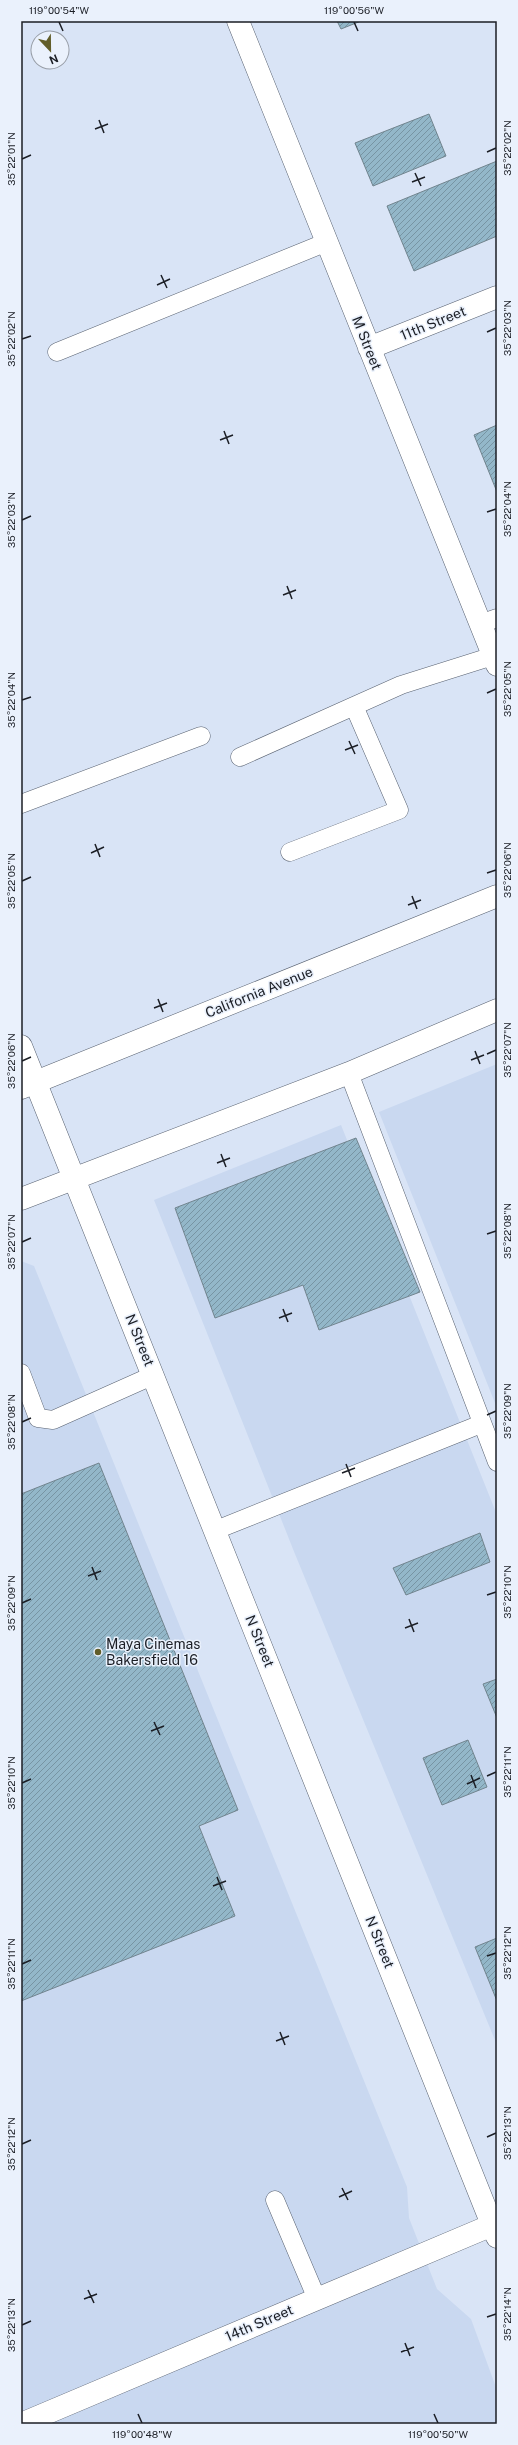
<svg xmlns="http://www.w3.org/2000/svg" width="518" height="2445" font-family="'Public Sans',sans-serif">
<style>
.built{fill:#c9d8f0}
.building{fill:url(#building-hatch);stroke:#71848e}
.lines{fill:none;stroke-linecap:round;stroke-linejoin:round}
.service-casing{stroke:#596271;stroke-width:19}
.minor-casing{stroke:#596271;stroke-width:23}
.primary-casing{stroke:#596271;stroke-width:23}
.service{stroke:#fff;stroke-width:18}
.minor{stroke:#fff;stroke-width:22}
.primary{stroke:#fff;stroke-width:22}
.ticks{fill:none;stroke:#1b1e25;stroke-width:1.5}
.poi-dot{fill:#615d29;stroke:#eaf1fc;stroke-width:1.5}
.labels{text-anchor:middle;stroke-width:3;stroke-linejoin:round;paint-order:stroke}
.street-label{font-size:14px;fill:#1b1e25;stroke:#eaf1fc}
.poi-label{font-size:14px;fill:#1b1e25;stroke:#eaf1fc;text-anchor:start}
.neatline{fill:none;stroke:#1b1e25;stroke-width:1.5}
.ticks-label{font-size:10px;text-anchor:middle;fill:#1b1e25}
</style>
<defs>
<pattern id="building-hatch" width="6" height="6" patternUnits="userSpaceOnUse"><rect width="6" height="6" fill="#93b7c9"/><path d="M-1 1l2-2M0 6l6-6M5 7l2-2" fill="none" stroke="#7794a3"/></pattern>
</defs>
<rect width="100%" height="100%" fill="#d9e4f6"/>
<path class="built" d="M497,1064v344l-118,-296z
M341,1125l156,390v530l-202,-491 -141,-354z
M21,1261l13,5 373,921 2,31 28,71 34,30 26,71v34h-476z"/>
<path class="building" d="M337,21h24l-20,8z
M429,114l17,42 -73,30 -18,-43z
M497,161v75l-83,35 -27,-65z
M497,425v67l-23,-57z
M356,1138l64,154 -101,38 -16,-45 -88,33 -40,-110z
M99,1463l139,347 -39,16 36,90 -214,85v-507z
M480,1533l10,29 -84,33 -13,-27z
M497,1679v39l-14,-34z
M468,1740l19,47 -45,18 -19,-47z
M497,1938v63l-22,-54z"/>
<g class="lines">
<g class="service-casing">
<path id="service" d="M57,352l270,-110
M480,624l17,-6
M240,757l114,-51
M21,804l180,-68
M290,852l109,-42 -45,-104 47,-21 92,-29
M349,1073l148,389
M21,1373l17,45 15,2 101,-45
M216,1530l265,-106
M275,2200l42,99"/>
</g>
<g class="minor-casing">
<path id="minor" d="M238,21l259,644
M369,348l128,-51
M21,1046l476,1191
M21,2424l476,-201"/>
</g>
<g class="primary-casing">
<path id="primary" d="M21,1088l476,-192
M21,1199l328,-126 148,-63"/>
</g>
<use href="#service" class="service"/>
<use href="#minor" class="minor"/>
<use href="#primary" class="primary"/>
</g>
<path class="ticks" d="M59,22l4,9M354,22l4,9M99,120l5,13M95,129l13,-5M487,152l9,-4M22,159l9,-4M415,173l6,13M412,182l13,-5M161,275l6,13M157,285l13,-6M487,332l9,-4M22,339l9,-3M224,431l5,13M220,440l13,-5M487,512l9,-3M22,520l9,-4M287,586l5,13M283,595l13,-5M487,693l9,-4M22,700l9,-3M349,741l6,13M345,750l13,-5M95,844l5,13M91,853l13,-6M487,873l9,-3M22,881l9,-4M412,896l5,13M408,905l13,-5M158,999l5,13M154,1008l13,-5M475,1051l5,13M487,1054l9,-4M471,1060l13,-5M22,1061l9,-4M221,1154l5,13M217,1163l13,-5M487,1234l9,-3M22,1242l9,-4M283,1309l5,13M279,1318l13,-5M487,1415l9,-4M22,1422l9,-4M346,1464l5,13M342,1473l13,-5M92,1567l5,13M88,1576l13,-5M487,1595l9,-3M22,1603l9,-4M409,1619l5,13M405,1628l13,-5M154,1722l6,13M151,1731l13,-5M471,1775l5,13M487,1776l9,-4M22,1783l9,-4M467,1784l13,-6M217,1877l5,13M213,1886l13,-5M487,1956l9,-3M22,1964l9,-4M280,2032l5,13M276,2041l13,-5M487,2137l9,-4M22,2144l9,-4M342,2188l6,12M339,2197l13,-6M88,2290l6,13M84,2299l13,-5M487,2317l9,-3M22,2325l9,-4M405,2343l5,13M401,2352l13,-5M138,2414l4,9M434,2414l4,9"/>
<circle class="poi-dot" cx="98" cy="1652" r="4"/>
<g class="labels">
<g class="street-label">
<text transform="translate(433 323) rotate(-22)" y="5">11th Street</text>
<text transform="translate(367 343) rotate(68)" y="5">M Street</text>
<text transform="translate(259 992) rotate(-22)" y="5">California Avenue</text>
<text transform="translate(140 1340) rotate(68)" y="5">N Street</text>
<text transform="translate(260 1641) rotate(68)" y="5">N Street</text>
<text transform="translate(380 1942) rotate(68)" y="5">N Street</text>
<text transform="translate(259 2323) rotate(-23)" y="5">14th Street</text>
</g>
<g class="poi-label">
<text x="106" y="1649">Maya Cinemas<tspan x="106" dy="16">Bakersfield 16</tspan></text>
</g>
</g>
<rect width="518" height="2445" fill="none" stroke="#eaf1fc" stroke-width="44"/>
<g transform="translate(50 50) rotate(158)"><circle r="19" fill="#eaf1fc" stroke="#979da6"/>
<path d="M0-3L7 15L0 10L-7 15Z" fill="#615d29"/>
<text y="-6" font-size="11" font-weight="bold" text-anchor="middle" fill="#1b1e25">N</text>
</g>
<rect x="22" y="22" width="474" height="2401" class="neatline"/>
<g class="ticks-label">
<text x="59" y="14">119°00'54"W</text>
<text x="354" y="14">119°00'56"W</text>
<text transform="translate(507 148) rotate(-90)" y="4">35°22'02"N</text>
<text transform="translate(11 159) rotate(-90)" y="4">35°22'01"N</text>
<text transform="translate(507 328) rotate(-90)" y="4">35°22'03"N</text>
<text transform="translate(11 339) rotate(-90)" y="4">35°22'02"N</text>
<text transform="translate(507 509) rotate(-90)" y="4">35°22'04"N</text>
<text transform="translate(11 520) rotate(-90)" y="4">35°22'03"N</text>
<text transform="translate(507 689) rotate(-90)" y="4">35°22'05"N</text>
<text transform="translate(11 700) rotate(-90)" y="4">35°22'04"N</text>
<text transform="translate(507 870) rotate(-90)" y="4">35°22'06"N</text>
<text transform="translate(11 881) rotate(-90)" y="4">35°22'05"N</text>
<text transform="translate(507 1050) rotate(-90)" y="4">35°22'07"N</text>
<text transform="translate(11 1061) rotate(-90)" y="4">35°22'06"N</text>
<text transform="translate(507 1231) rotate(-90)" y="4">35°22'08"N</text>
<text transform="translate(11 1242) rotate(-90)" y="4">35°22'07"N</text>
<text transform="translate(507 1411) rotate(-90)" y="4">35°22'09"N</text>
<text transform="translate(11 1422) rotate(-90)" y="4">35°22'08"N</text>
<text transform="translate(507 1592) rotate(-90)" y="4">35°22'10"N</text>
<text transform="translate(11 1603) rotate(-90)" y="4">35°22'09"N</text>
<text transform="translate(507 1772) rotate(-90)" y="4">35°22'11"N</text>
<text transform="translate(11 1783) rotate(-90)" y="4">35°22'10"N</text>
<text transform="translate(507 1953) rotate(-90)" y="4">35°22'12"N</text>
<text transform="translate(11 1964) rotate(-90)" y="4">35°22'11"N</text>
<text transform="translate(507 2133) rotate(-90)" y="4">35°22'13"N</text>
<text transform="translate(11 2144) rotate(-90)" y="4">35°22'12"N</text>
<text transform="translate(507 2314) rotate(-90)" y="4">35°22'14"N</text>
<text transform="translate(11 2325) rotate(-90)" y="4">35°22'13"N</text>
<text x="142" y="2438">119°00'48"W</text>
<text x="438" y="2438">119°00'50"W</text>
</g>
</svg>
